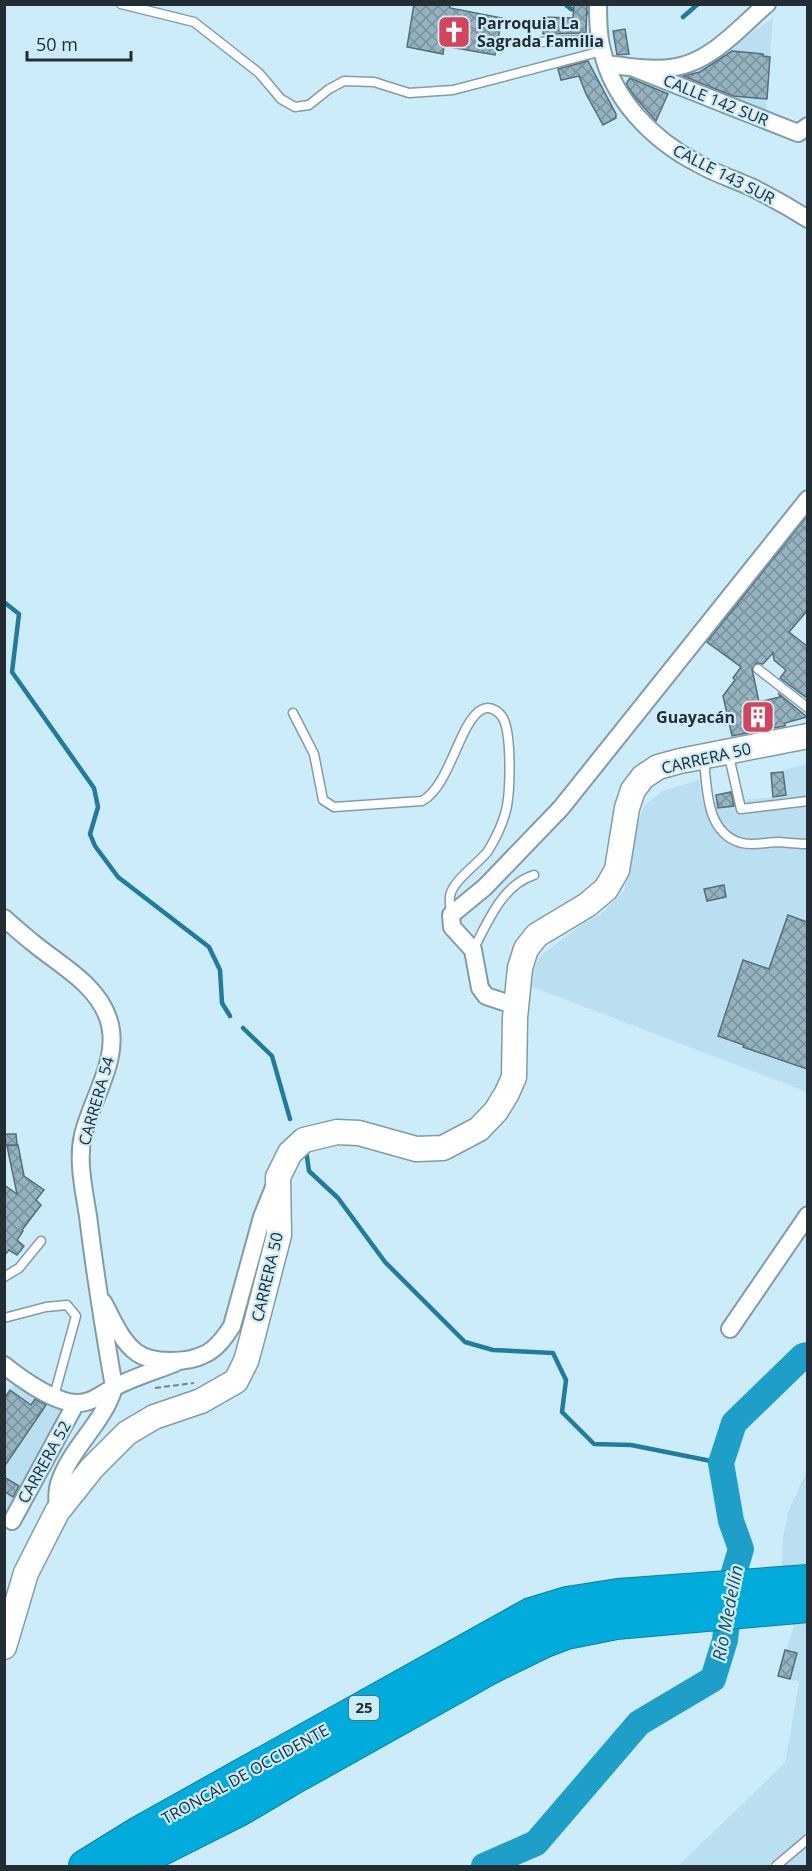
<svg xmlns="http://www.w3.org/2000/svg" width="812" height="1871" font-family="'Open Sans',sans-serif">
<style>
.built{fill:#badff0}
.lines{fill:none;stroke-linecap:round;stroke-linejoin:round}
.stream{stroke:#1f7d9b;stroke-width:4.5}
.river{stroke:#1e9fc8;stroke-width:26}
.building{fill:url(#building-cross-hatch);stroke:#546f7b;stroke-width:1.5}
.lane-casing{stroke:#809ca8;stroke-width:11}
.street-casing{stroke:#809ca8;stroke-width:20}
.secondary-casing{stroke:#809ca8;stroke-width:27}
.highway-casing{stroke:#0c80a0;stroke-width:34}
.path{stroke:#71858e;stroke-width:2;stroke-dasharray:6 3;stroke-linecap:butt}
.lane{stroke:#fff;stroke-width:8}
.street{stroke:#fff;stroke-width:16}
.secondary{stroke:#fff;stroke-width:24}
.highway{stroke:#00acdb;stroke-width:32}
.labels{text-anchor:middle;stroke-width:4.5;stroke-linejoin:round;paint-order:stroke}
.shield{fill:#cdecf9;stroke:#55676e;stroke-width:1.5}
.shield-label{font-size:15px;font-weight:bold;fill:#222e33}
.poi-label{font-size:16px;font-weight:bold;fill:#222e33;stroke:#cdecf9;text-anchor:start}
.street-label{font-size:16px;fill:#222e33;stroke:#cdecf9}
.water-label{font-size:18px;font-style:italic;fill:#1c4c5e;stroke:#cdecf9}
</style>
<defs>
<pattern id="building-cross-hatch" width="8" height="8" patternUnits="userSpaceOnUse" patternTransform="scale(1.5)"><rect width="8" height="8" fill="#95b2bf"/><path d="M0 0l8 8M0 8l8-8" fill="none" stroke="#79919c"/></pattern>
</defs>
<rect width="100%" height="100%" fill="#cdecf9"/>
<path class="built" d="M773,18l-3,39 -4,54 -42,-16 5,-46z
M807,764v328l-280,-107 12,-28 42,-32 21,-12 22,-22 7,-26 4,-32 9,-27 18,-15 37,-11 4,24 14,-2 -1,-7 16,-3 2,9 39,-4 -2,-24z
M14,1384l49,24 -41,80 -17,26v-115z
M807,1470v97l-25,1 1,-32 6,-26z
M807,1620v246h-129l107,-103 14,-81 -21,-6 17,-54z"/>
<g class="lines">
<path class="stream" d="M565,4l6,5 16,4
M683,17l15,-13
M4,602l15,12 -7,58 82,116 4,19 -8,27 5,12 23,31 91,70 11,23 2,33 8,13
M243,1028l29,28 18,63
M306,1150l3,21 29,27 47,64 80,80 28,8 60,3 13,27 -4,32 32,32 37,1 90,18"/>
<path class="river" d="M484,1866l52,-23 103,-120 74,-44 12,-39 7,-61 9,-30 -10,-28 -10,-58 13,-40 69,-67 5,-1"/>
</g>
<path class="building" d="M414,4h36v4l52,10 -7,37 -51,-9 -1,8 -36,-7z
M574,4h13l-1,29 -43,1v-17l30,1z
M625,29l4,25 -12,1 -4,-24z
M732,51l31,3v2l7,1 -3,42 -34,-3 -50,-20 17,-4z
M588,61l28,53v4l-13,7 -17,-31 -7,-18 -18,4 -3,-11z
M630,78l38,16 -12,27 -22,-25 -8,-12z
M807,516v95l-18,21 18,14v52l-27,-20 6,-8 -12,-10 -1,-7 -10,11 -7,-1 -4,6 7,33 21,-5 -1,-3 28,23 -22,6v3l-53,10 -9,-40 12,-16 -2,-2 8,-11 -34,-25z
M783,772l3,23 -13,2 -2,-24z
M731,792l3,14 -16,2 -2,-13z
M724,885l2,12 -19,4 -3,-12z
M788,915l19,7v147l-64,-22 1,-2 -26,-9 25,-76 26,9z
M5,1134h11l1,11h-11z
M18,1145l6,31 20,14 -8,10 5,5 -19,25 1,1 -6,9 7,6 -7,9 -8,-5 -5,6v-71l13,9 -10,-48z
M10,1390l21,15 4,-6 11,6 -42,62v-68z
M4,1477l15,9 -6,11 -9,-6z
M785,1650l12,3 -7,26 -12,-3z"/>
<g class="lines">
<g class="lane-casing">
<path id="lane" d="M121,4l73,18 65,51 22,26 14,8 14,-2 20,-16 15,-8 30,1 35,11 44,-3 149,-39
M540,42l60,-3
M758,669l50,39
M293,713l21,41 9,46 11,7 88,-6c28,-15 37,-78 59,-91 10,-6 21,3 24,13 6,18 6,72 0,91 -3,11 -11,27 -17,37 -10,13 -35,29 -38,45 -1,6 1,13 1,18
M728,752l13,57 67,-8
M704,760c3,29 2,74 38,83 11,3 26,-1 37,-1 10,1 19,2 29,2
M473,950c15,-28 29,-65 61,-75
M4,1277l15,-9 22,-27
M4,1318l42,-11 21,-2 9,11 -22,80
M776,1866l32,-27"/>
</g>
<g class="street-casing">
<path id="street" d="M598,4c0,15 0,32 4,46 11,50 51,90 95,113 17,10 36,16 54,24 20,10 38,20 57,32
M606,64c22,3 48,7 70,3 36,-6 64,-40 91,-63
M634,68l164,65 10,-7
M4,918c9,8 18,16 28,24 26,22 64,41 76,76 14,39 -16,79 -25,117 -6,26 1,55 5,81 7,58 16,114 26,171 -10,36 -44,61 -55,97 -3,9 -1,20 -2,28
M516,1006l-30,-10 -6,-8 -7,-38 -21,-23 -1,-12 34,-28 76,-79 247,-309
M103,1302c9,16 18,39 33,50 15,12 51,11 67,3 13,-5 22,-18 29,-29l30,-109 13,-32
M730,1329l78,-114
M4,1365c17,14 51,38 73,38 16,0 25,-10 38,-16 19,-10 40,-16 60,-24
M12,1521l64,-118"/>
</g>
<g class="secondary-casing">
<path id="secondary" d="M4,1647l22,-74 31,-61 35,-44 35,-35 27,-16 47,-16 35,-20 10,-20 5,-18 28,-108 -1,-58 12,-24 14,-13 33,-8 22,1 57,16 27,-1 36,-19 17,-18 11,-18 7,-16 1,-59 5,-50 6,-19 11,-14 50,-30 19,-16 11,-19 10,-62 6,-18 10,-13 15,-10 22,-6 128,-25"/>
</g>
<g class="highway-casing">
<path id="highway" d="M85,1866l55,-34 391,-218 36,-11 51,-8 190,-14
M128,1866l111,-56 49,-29 202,-113 55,-27 21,-8 50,-10 192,-17"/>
</g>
<path class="path" d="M155,1388l39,-5"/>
<use href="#lane" class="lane"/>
<use href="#street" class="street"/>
<use href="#secondary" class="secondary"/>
<use href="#highway" class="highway"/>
</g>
<defs>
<g id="church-square" transform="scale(1.725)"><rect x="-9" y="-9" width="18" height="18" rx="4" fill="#d4445a" stroke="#cdecf9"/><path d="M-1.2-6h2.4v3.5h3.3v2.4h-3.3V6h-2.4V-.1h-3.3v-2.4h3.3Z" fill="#fff"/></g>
<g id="building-square" transform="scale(1.725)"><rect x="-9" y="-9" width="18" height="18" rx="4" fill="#d4445a" stroke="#cdecf9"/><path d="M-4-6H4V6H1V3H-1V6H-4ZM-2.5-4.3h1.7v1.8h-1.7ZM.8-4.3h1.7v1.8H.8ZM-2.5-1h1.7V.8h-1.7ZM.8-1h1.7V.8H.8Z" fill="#fff"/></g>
</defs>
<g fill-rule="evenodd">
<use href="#church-square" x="454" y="32"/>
<use href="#building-square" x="758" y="717"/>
</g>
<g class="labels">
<rect class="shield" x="349" y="1696" width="30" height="24" rx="4.5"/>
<g class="shield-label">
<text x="364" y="1713">25</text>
</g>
<g class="poi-label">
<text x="477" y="29">Parroquia La<tspan x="477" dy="18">Sagrada Familia</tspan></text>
<text x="735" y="723" text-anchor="end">Guayacán</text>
</g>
<g class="street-label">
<text transform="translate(716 100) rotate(22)" y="6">CALLE 142 SUR</text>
<text transform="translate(724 174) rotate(27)" y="6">CALLE 143 SUR</text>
<text transform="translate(706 758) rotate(-13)" y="6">CARRERA 50</text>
<text transform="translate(96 1101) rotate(-74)" y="6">CARRERA 54</text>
<text transform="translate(267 1277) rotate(-77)" y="6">CARRERA 50</text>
<text transform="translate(44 1462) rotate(-61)" y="6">CARRERA 52</text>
<text transform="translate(245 1774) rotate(-29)" y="6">TRONCAL DE OCCIDENTE</text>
</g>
<g class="water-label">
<text transform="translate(728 1613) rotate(-79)" y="6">Río Medellín</text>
</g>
</g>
<rect width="812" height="1871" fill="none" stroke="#222e33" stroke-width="12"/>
<path d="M27 51v9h104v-9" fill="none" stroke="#222e33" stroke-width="3"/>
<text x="36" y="51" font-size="18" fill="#222e33" stroke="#cdecf9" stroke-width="4.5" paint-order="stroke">50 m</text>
</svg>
